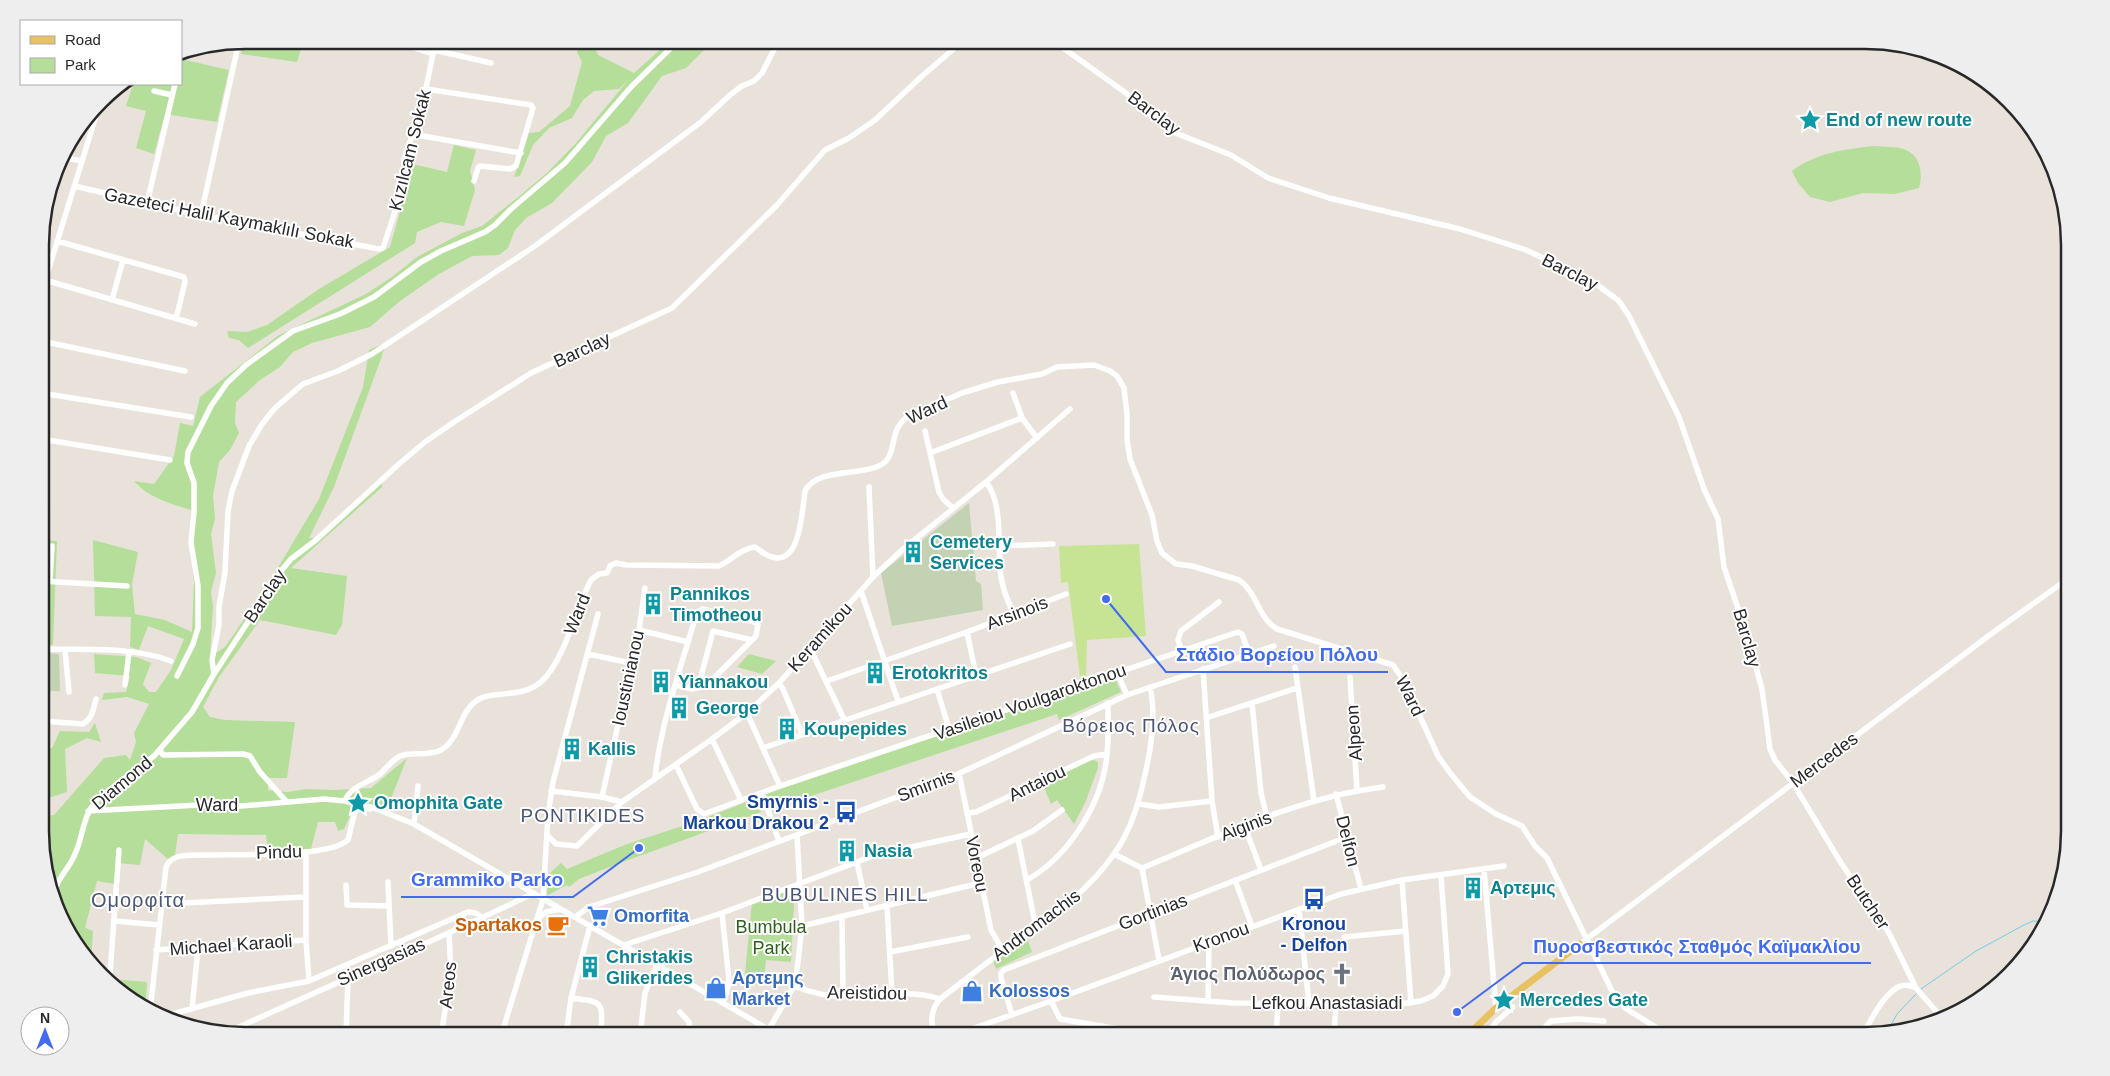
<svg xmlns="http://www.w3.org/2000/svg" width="2110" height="1076" font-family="Helvetica,sans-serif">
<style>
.green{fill:#b4de99}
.cemetery{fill:#c3d2b2}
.pitch{fill:#c7e495}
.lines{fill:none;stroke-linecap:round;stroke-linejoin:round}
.stream{stroke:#72cee7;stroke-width:1}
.minor{stroke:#fff;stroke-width:5.5}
.major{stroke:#e8c161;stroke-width:7}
.labels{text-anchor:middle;stroke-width:4;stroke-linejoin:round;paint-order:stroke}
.street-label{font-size:18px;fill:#282828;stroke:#fff}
.culture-label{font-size:18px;font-weight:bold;fill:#0d838f;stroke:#fff;text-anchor:start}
.transit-label{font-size:18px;font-weight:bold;fill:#164399;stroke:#fff;text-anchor:end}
.shop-label{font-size:18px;font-weight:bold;fill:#366cbe;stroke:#fff;text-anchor:start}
.food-label{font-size:18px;font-weight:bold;fill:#c56008;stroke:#fff;text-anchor:end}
.park-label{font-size:18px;fill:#2e5f1d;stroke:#fff}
.worship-label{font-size:18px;font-weight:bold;fill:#5b616d;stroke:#fff;text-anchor:end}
.neighbourhood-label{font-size:19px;letter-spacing:1px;fill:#4b5575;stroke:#fff}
.quarter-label{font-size:20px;letter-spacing:1px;fill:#4b5575;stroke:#fff}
.rim{fill:none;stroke:#282828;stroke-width:2.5}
.leader{fill:none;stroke:#426bef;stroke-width:2}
.callout-dot{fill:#426bef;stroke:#fff;stroke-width:2}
.callout-label{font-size:19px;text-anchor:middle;font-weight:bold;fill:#426bef;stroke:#fff;stroke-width:4;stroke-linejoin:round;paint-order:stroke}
</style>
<rect width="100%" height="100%" fill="#e9e2da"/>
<path class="green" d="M245,40h59l-7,22 -56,-8z
M579,40h19l-3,8 3,7 36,18 37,-33h43l-28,28 -24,8 -34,47 -22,13 -14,26 -40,41 -26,15 -11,12 -7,18 -9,7 -27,1 -33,18 -39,27 -30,26 -58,16 -19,9 -13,15 -20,13 -24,22 -1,21 4,10 -9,17 -11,12 -6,34 2,23 -4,15 5,39 -5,19 2,14 -3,51 15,-10 42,-61 52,-87 44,-112 6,-37 18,-8 -53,145 -25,51h6l67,-62v11l-91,81 56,8 -5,49 -6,10 -76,-15 -41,57 -16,30 7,10 15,3 70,2 -8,56h-19v12l19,2 20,-3 28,1 36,-2 36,-30 -19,48 -33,-1 -11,24 -6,2 -3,-9h-17l-7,27 -43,1 -2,-15 -88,-1 -3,21 -7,4 -23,-20 -5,26 -23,-2 -2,21 -18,-3 -12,47 8,3 -2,32c-25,-20 -44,-72 -49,-104 -2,-14 0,-29 0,-43l12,-1 50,-57 22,-3 4,5 6,-18 -2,-9 15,-29 -22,-7 -25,3 2,-7 22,-1 4,-16 -35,-3 -1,-19 42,3 15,6 -8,21 6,8h7l15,-22 13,-31 -36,-13 -9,24 -9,-3 1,-30 -36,-1 -2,-76 45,12 -6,32 3,30 30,6 27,12 2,-50 -4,-34 1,-38c-22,-7 -42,-12 -57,-29l20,3 20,-28 6,-33 13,3 7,-29 79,-62 87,-41 26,-17 25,-20 45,-24 20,-7 40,-32 26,-22 28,-29 53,-64 -10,10 -25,2 -11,9 -11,18 -23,10 -16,17 -13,31 -6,1 15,-44 10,-1 31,-26 12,-44 -5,-10z
M181,59l48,11 -12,52 -52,-8 -11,40 -18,-6 10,-37 -20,-5 7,-22h48z
M454,145l22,5 -6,21 5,19 -11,36 -23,-4 -24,10 -2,11 -167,105 -9,-8 -10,-2 -2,-7 20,1 20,-7 52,-36 71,-42 19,-67 -1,-17 39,9z
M1874,146c9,1 24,0 32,4 15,6 17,25 13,38l-24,6 -32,-1 -33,9 -20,-5 -12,-14 -6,-12c24,-18 53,-22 82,-25z
M41,540l16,1 -4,104h-12z
M749,654l27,7 -14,13 -25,-7z
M1114,676l7,16 -62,28 -2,-6 -282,94 -3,-8h-5l-1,-6z
M95,723l6,19 -14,-4 -22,11 2,43 -25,8v-51l10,-1 8,-17 29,1z
M1092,759l6,3v6l-13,35 -11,21 -17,-24 -6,4 -9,-21z
M759,797l3,7 -3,1 2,7 -141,51 -41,16 -10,8 -2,-2 -19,10 -1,-2 2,-19 12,-11 6,6 60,-25 71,-23z
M786,892l7,3 1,10 -3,57 -25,-2 -2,25 -20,-1 8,-82z
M1027,938l5,14 -36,17 -3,-8z
M110,979l37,3 -1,16 -15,-2z
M570,1026l25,2v8h-26z"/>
<path class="cemetery" d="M969,503l7,78 5,3 2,26 -91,16 -11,-53z
M41,653l18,1 1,37h-19z"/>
<path class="pitch" d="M1139,544l7,92 -59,4 -1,36 -6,1 -12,-95 -7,1 -2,-37z"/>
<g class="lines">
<path class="stream" d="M1921,989l55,-38 48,-26 9,-4 16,1
M1886,1034l11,-20 19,-20"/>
<path class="minor" d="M390,40l43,14
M1052,40l74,53 18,17 29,22 58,23 37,23 61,20 131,31 66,21 66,31 27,20 10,15 50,101 25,72 14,30 6,48 24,71 14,51 8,60 5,11 18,23 48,80 48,70 27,55 27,31
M434,50l57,13
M181,59l2,-7
M426,89l105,16 2,3 -17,58 -6,3 -30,-3 -2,2 -4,13
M154,91l18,4
M411,134l110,19
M60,157l22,4
M74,186l127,29 178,34 4,-1 22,-67 -1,-22 18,-52 11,-53 6,-14
M147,203l28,-119
M201,215l38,-174
M57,241l127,36 1,5 -9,37
M45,280l150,44
M41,294l59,-191
M112,300l11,-40
M41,341l144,30
M41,393l150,24
M1013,393l9,25 15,20
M925,431l14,61 4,7 10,9
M41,439l129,21
M930,453l92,-35
M986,482c18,22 11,68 15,95 2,13 7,25 13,37
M869,487l4,90
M1000,546l53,-2
M50,580l2,-34
M41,581l86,5
M861,591l37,110
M639,630l49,12
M967,632l9,43
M810,648l34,71
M41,649c43,1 89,-3 130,12
M65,650l4,42
M1182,651l-4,-11 3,-9 38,-29
M588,654l43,9
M1295,667l19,134
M1203,669l9,132 6,36
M1117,672l10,23
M214,674l-2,-14 7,-35v-18l6,-35 3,-61 4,-20 17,-45 13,-22 13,-16 28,-24 35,-13 34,-17 163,-108 166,-124 29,-27 12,-9 12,-5 8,-8 17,-33
M177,676l16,-32 5,-16v-42l-7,-44 3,-30v-29l-7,-20 1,-11 23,-46 16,-23 19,-18 47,-34 47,-17 34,-17 47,-35 20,-11 44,-19 10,-7 16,-16 54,-46 66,-76 48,-47
M1350,677l7,113
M827,681l140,-49 99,-38
M779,683l4,6 19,45
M125,685l4,-33
M698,688l15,-57 39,9
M937,689l12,40
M1252,703l9,90 6,25
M747,713l33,73
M1206,718l91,-30
M42,721l41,3c10,-6 10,-15 13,-25
M712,739l29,61
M763,748l307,-104
M160,750l3,5 80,-1 7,2 10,16 26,29
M676,765l21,44 7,5 76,-28 458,-154 4,2 7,20
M958,774l2,4 31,152 12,21
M655,778c5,-53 27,-114 42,-166l6,-3 51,13 4,2 -2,12 -49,49 -15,4 -16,-4
M551,791l51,6 20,5
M762,793l17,48
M1336,794l25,95
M602,797l37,-167 6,-42
M345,801l29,7 40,16 366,212
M1139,804l20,3 53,-6
M88,811l111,-6 42,1 83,-7 21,2c5,-15 24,-18 35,-27 7,-6 12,-14 20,-18 13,-5 28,1 41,-6 19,-11 18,-37 35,-49 16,-12 47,-1 67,-21 22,-22 33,-71 48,-100l8,-6 8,-1 3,-7 6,-3 10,2 93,1c13,-6 21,-17 36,-19 5,3 11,9 17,10 29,9 30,-48 33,-66 12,-23 53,-15 74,-25 21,-10 7,-36 30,-50l53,-23 36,-11 44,-8 15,-7 37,-2 16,6 7,5 7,12 3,27v24l3,20 22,56 5,26 5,12 14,11 16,2 47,14c18,12 19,38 38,49l116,36 11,16 34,75 13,18 19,23 26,17 26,12 13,20 12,12 67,137 11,13 45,28
M968,813l8,-1 118,-56 13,-2
M414,824l4,-38
M1245,827l16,43
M547,835l9,9 21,2 45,-44 90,-63 35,-26 32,-30 94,-106 29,-27 84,-68 84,-73
M1018,839l18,89
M306,852v88l3,41
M1114,854l28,14c77,-32 158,-71 241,-81
M976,858l57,-27 29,-21
M857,862l10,48
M1142,868l17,92
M1484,869l12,139
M1027,880c42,-24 76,-77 80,-126 2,-17 1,-34 1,-51
M1235,880l17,46
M1402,880l9,123
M388,882l3,64
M346,885l1,20 42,1
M54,903c-1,-24 13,-29 21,-49 9,-19 7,-40 24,-56l55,-42 38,-44 22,-38 67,-103 10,-12 25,-19 84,-77 25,-21 29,-20 77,-49 141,-65 105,-103 48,-55 24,-12 26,-18 46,-43 43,-37
M162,904l143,-7
M887,906l5,88
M1299,909l10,94
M722,913l7,68 -2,11 -5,10
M575,917l14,-10 109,-35 260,-98 169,-79 147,-49
M842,917l1,79
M538,919l8,-7 15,-3
M115,921l44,4
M802,926l178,-43
M1344,937l62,-6
M1580,944l411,-310 78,-56
M624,945l98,-32 156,-59 93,-20
M156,950l150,-10
M890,952l78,-15
M110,974l9,-124
M794,986c17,7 38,11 57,11 30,-1 60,-8 89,2
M1154,997l79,6 167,1 21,-3 12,-5 10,-10 5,-12 -7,-99
M571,998c35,4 31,4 30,38
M1051,1001l9,18 100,17
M1208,1001l1,-59
M192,1009l6,-61
M150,1012l16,-145c2,-5 5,-8 11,-10 9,-3 21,-2 31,-2 29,-1 120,3 140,-15l7,-29 4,-2h11l1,-2
M680,1012l9,10 2,14
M1012,1015l-11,-37v-5l3,-3 343,-133
M162,1017l86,-24 61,-12 159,-69 8,1 6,5
M769,1029l25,-43 2,-7 6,-53 -5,-91
M228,1032c102,-47 205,-90 306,-139
M346,1036l2,-59
M441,1036l10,-63 -2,-40
M501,1036l42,-137 5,-84 5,-33 45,-168
M566,1036l5,-38 19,-72
M640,1036l5,-43 12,-29
M934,1036c-3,-14 -4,-26 6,-37 21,-16 42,-33 63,-48 40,-29 83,-56 111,-97 18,-25 26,-55 32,-84 6,-27 10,-56 4,-83
M944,1036l22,-5 85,-30 290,-107 61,-14 102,-14
M1276,1036l2,-33
M1334,1036l2,-33
M1486,1036l10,-14 17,-15
M1542,1036l4,-10 5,-5 27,-2 26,2
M1863,1036c6,-14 23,-46 38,-50 6,-2 10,0 15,2"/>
<path class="major" d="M1467,1036l29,-28 84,-64"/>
</g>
<defs>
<g id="sight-bare" transform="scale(1.725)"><path d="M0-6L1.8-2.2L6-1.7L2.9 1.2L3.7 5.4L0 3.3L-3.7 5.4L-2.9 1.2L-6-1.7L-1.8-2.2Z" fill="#0f9aa8" stroke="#fff" stroke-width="2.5" paint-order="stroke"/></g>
<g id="building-bare" transform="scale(1.725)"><path d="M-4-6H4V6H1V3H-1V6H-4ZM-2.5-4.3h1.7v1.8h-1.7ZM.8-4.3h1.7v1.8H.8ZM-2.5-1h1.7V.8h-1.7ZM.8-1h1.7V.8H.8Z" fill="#0f9aa8" stroke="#fff" stroke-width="2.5" paint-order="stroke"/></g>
<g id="bus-bare" transform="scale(1.725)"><path d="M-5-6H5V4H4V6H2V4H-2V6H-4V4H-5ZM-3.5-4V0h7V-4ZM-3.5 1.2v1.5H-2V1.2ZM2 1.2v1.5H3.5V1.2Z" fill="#1a4fb4" stroke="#fff" stroke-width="2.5" paint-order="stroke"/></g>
<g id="supermarket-bare" transform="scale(1.725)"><path d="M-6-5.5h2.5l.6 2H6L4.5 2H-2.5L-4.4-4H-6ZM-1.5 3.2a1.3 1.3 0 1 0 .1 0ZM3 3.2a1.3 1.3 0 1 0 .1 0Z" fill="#3f7fe0" stroke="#fff" stroke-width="2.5" paint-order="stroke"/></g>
<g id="cafe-bare" transform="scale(1.725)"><path d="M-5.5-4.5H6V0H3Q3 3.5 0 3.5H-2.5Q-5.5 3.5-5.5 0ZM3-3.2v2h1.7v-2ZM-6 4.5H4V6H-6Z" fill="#e8710a" stroke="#fff" stroke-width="2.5" paint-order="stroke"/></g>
<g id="church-bare" transform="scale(1.725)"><path d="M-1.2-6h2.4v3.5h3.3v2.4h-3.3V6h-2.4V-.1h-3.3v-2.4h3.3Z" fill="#6b7280" stroke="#fff" stroke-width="2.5" paint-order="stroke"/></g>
<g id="shop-bare" transform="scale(1.725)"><path d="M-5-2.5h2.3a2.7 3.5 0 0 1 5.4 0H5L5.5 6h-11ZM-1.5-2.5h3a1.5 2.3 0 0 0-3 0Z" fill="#3f7fe0" stroke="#fff" stroke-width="2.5" paint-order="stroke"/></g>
</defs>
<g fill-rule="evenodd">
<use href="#sight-bare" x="1810" y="120"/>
<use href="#building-bare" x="913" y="552"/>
<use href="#building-bare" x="653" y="604"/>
<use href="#building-bare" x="875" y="673"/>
<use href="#building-bare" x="661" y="682"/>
<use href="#building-bare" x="679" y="708"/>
<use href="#building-bare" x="787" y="729"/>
<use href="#building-bare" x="572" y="749"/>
<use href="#sight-bare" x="358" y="803"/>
<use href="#bus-bare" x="846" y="812"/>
<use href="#building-bare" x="847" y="851"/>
<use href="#building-bare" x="1473" y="888"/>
<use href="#bus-bare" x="1314" y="899"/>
<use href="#supermarket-bare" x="598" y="916"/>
<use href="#cafe-bare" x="558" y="925"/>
<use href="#building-bare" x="590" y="967"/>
<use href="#church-bare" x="1342" y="974"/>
<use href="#shop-bare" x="716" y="988"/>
<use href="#shop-bare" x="972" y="991"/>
<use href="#sight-bare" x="1504" y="1000"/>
</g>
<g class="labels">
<g class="street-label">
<text transform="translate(1154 113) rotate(37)" y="6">Barclay</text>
<text transform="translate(410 150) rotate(-76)" y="6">Kızılcam Sokak</text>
<text transform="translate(229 218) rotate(11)" y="6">Gazeteci Halil Kaymaklılı Sokak</text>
<text transform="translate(1570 272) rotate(27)" y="6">Barclay</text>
<text transform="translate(582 350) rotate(-25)" y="6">Barclay</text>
<text transform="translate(927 410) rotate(-25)" y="6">Ward</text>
<text transform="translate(265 596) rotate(-56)" y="6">Barclay</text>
<text transform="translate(1017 613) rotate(-21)" y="6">Arsinois</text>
<text transform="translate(577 614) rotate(-68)" y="6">Ward</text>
<text transform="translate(820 637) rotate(-48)" y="6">Keramikou</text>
<text transform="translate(1747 638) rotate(74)" y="6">Barclay</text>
<text transform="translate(628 678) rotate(-78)" y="6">Ioustinianou</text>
<text transform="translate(1410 696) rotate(64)" y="6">Ward</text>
<text transform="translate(1030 702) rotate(-19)" y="6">Vasileiou Voulgaroktonou</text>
<text transform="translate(1354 733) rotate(-94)" y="6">Alpeon</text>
<text transform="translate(1824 760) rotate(-37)" y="6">Mercedes</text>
<text transform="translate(122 783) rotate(-40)" y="6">Diamond</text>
<text transform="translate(1037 783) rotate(-26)" y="6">Antaiou</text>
<text transform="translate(926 786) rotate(-21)" y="6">Smirnis</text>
<text x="217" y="811">Ward</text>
<text transform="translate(1246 826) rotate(-21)" y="6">Aiginis</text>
<text transform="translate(1348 841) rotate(76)" y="6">Delfon</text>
<text transform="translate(279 852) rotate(-2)" y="6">Pindu</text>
<text transform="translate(977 864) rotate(79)" y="6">Voreou</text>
<text transform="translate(1868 902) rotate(56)" y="6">Butcher</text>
<text transform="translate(1153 912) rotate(-21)" y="6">Gortinias</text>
<text transform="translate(1036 925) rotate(-37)" y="6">Andromachis</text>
<text transform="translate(1221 937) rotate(-20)" y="6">Kronou</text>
<text transform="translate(231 945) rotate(-4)" y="6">Michael Karaoli</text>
<text transform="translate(381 962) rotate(-24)" y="6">Sinergasias</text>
<text transform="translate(448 985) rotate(-84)" y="6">Areos</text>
<text transform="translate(867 993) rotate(1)" y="6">Areistidou</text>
<text x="1327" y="1009">Lefkou Anastasiadi</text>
</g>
<g class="culture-label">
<text x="1826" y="126">End of new route</text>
<text x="930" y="548">Cemetery<tspan x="930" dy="21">Services</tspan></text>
<text x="670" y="600">Pannikos<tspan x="670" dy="21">Timotheou</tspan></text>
<text x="892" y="679">Erotokritos</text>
<text x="678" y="688">Yiannakou</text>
<text x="696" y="714">George</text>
<text x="804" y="735">Koupepides</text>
<text x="588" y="755">Kallis</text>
<text x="374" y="809">Omophita Gate</text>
<text x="864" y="857">Nasia</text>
<text x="1490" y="894">Αρτεμις</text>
<text x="606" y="963">Christakis<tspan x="606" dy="21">Glikerides</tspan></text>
<text x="1520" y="1006">Mercedes Gate</text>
</g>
<g class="transit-label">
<text x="829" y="808">Smyrnis -<tspan x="829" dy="21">Markou Drakou 2</tspan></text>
<text x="1314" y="930" text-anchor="middle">Kronou<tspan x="1314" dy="21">- Delfon</tspan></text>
</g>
<g class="shop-label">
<text x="614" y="922">Omorfita</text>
<text x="732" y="984">Αρτεμης<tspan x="732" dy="21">Market</tspan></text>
<text x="989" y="997">Kolossos</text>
</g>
<g class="food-label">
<text x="542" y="931">Spartakos</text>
</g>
<g class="park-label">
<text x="771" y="933">Bumbula<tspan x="771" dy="21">Park</tspan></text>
</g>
<g class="worship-label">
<text x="1325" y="980">Άγιος Πολύδωρος</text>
</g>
<g class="neighbourhood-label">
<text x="1131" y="732">Βόρειος Πόλος</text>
<text x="583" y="822">PONTIKIDES</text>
<text x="845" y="901">BUBULINES HILL</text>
</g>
<g class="quarter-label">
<text x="138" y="907">Ομορφίτα</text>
</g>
</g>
<path d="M0 0H2110V1076H0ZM245 49H1865A196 196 0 0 1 2061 245V831A196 196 0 0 1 1865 1027H245A196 196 0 0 1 49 831V245A196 196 0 0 1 245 49Z" fill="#eee" fill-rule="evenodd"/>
<path class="rim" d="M245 49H1865A196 196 0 0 1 2061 245V831A196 196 0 0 1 1865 1027H245A196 196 0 0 1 49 831V245A196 196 0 0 1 245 49Z"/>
<path class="leader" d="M1106 599L1166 672H1388M639 848L573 897H401M1457 1012L1523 963H1871"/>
<g class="callout-dot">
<circle cx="1106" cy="599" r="5"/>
<circle cx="639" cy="848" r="5"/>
<circle cx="1457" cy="1012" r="5"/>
</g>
<g class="callout-label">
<text x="1277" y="661">Στάδιο Βορείου Πόλου</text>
<text x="487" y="886">Grammiko Parko</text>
<text x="1697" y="953">Πυροσβεστικός Σταθμός Καϊμακλίου</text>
</g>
<rect x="20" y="20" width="162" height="65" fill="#ffffff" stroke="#a9a9a9"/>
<rect x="30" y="36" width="25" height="8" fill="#e8c161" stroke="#a9a9a9"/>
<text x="65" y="45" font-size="15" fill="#282828">Road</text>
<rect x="30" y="58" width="25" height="15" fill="#b4de99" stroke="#a9a9a9"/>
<text x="65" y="70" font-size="15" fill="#282828">Park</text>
<g transform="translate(45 1031)"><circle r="24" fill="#ffffff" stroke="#a9a9a9"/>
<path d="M0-4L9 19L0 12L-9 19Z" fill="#426bef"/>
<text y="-8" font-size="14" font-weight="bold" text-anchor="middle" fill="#282828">N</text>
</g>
</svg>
